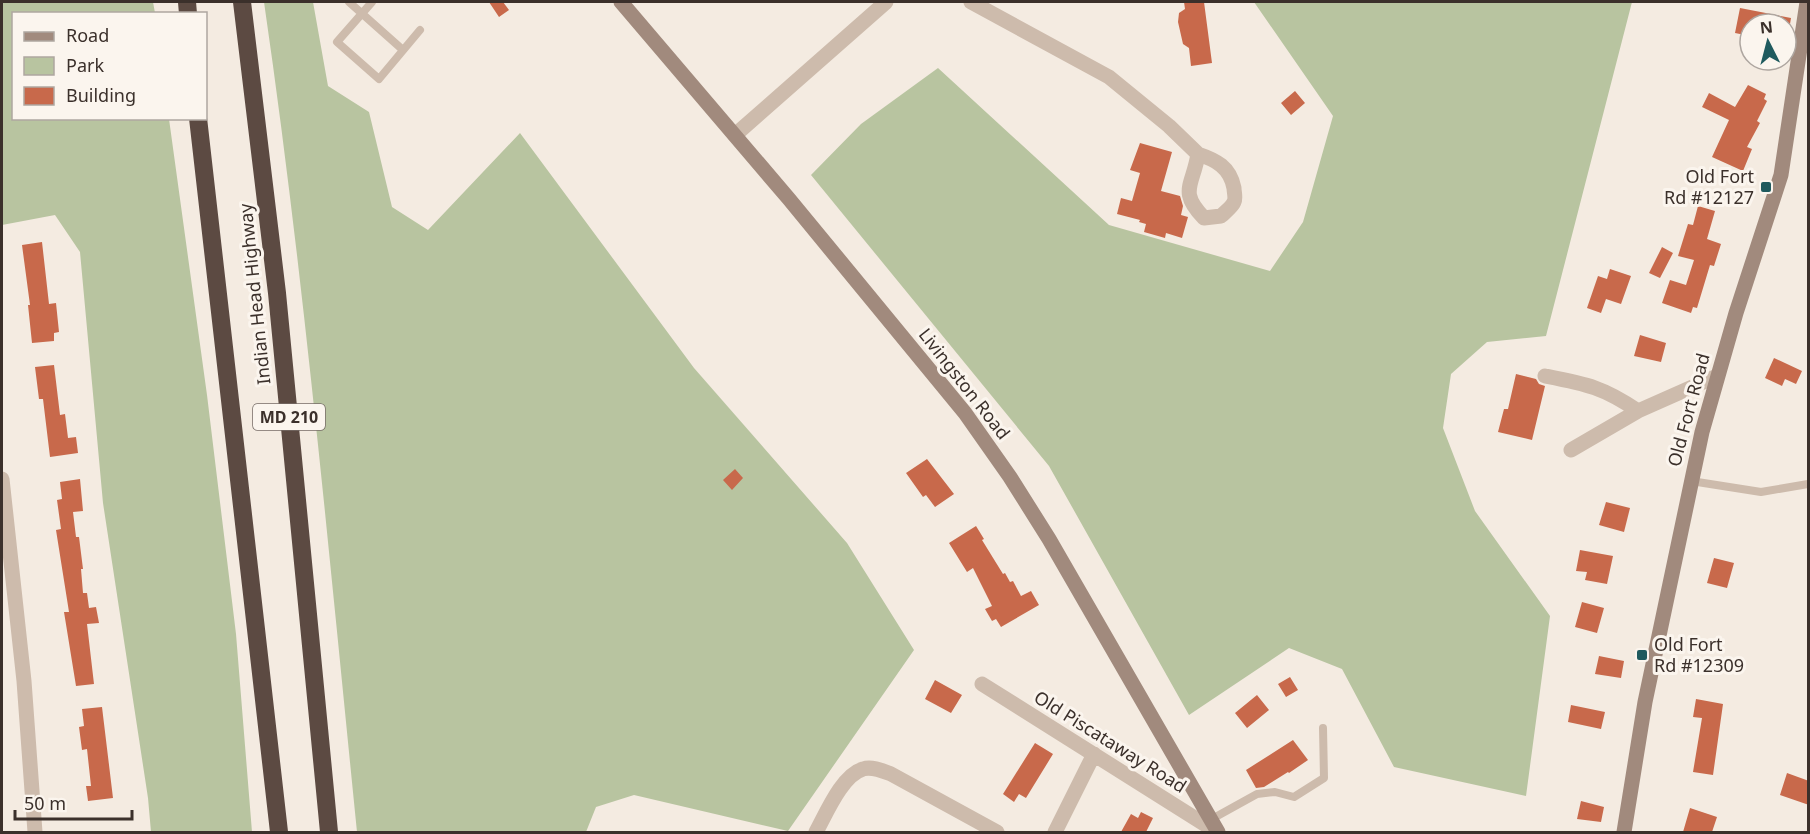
<svg xmlns="http://www.w3.org/2000/svg" width="1810" height="834" font-family="'Noto Sans',sans-serif">
<style>
.green{fill:#b8c4a0}
.building{fill:#c8694b}
.lines{fill:none;stroke-linecap:round;stroke-linejoin:round}
.lane{stroke:#cdbbac;stroke-width:8}
.street{stroke:#cdbbac;stroke-width:15}
.secondary{stroke:#a18a7d;stroke-width:15}
.highway{stroke:#5c4a42;stroke-width:18}
.poi-dot{fill:#1f5a5e;stroke:#fbf5ee;stroke-width:2}
.labels{text-anchor:middle;stroke-width:6;stroke-linejoin:round;paint-order:stroke}
.shield{fill:#fbf5ee;stroke:#756b66;stroke-width:1.5}
.shield-label{font-size:16px;font-weight:bold;fill:#3b302b}
.poi-label{font-size:18px;fill:#3b302b;stroke:#fbf5ee;text-anchor:end}
.street-label{font-size:18px;fill:#3b302b;stroke:#fbf5ee}
</style>
<rect width="100%" height="100%" fill="#f4ebe1"/>
<path class="green" d="M2,2h151l2,11 -141,1v104l155,1 38,276 29,239 16,198h-101l-3,-34 -45,-295 -23,-251 -25,-37 -53,10z
M264,2h49l15,84 41,26 23,95 36,23 92,-97 174,235 153,175 67,107 -126,181 -154,-36 -38,12 -10,25h-229c-28,-277 -53,-555 -93,-830z
M1254,2h378l-86,334 -59,6 -36,32 -8,54 32,83 75,105 -24,180 -132,-29 -52,-98 -53,-21 -100,67 -140,-249 -238,-291 50,-51 77,-56 171,157 161,46 33,-49 30,-106z"/>
<path class="building" d="M489,2h14l6,8 -10,7z
M1184,2h20l8,61 -21,3 -2,-18 -6,-4 -5,-22 1,-9 6,-4z
M1740,8l51,10 -1,6h-40v12l-15,-3z
M1748,85l18,9 -2,5 3,2 -10,20 3,2 -13,24 5,2 -9,22 -31,-14 17,-37 -27,-13 7,-14 26,14z
M1295,91l10,12 -14,12 -10,-12z
M1140,143l32,9 -11,39 19,5 3,10 -2,9 7,2 -6,21 -16,-5 -1,5 -21,-6 2,-8 -7,-2 1,-2 -23,-6 4,-16 11,3 8,-28 -10,-3z
M1698,206l17,5 -8,28 14,5 -7,22 -4,-1 -13,43 -4,-1 -2,6 -29,-10 8,-23 16,5 8,-25 -16,-4 10,-32 5,1z
M42,242l7,62 7,-1 3,29 -5,1v8l-22,2 -4,-38h2l-8,-60z
M1662,247l11,6 -13,25 -11,-5z
M1610,269l21,7 -10,28 -15,-5 -5,14 -14,-5 11,-32 9,3z
M1640,335l26,8 -5,19 -27,-6z
M1774,358l28,13 -6,13 -11,-5 -3,7 -17,-8z
M54,365l6,50 5,-1 3,24 8,-1 2,16 -28,4 -7,-58h-4l-4,-32z
M1516,374l20,5 3,5 6,2 -13,54 -34,-8 6,-23h4z
M927,459l27,35 -19,13 -9,-12 -3,2 -17,-24z
M735,469l8,9 -11,12 -9,-10z
M80,479l3,32 -10,1 3,25h3l4,32h-2l2,24h4l2,15 7,-1 3,16 -12,1 7,60 -18,2 -12,-74h5l-13,-82 5,-1 -4,-29 5,-1 -2,-17z
M1606,502l24,6 -6,24 -25,-7z
M976,526l8,13 -2,1 21,34 2,-1 5,9 3,-1 8,15 10,-5 8,14 -38,22 -5,-8 -4,2 -7,-12 7,-3 -19,-38 -6,4 -18,-29z
M1580,550l33,6 -6,28 -22,-4 2,-8 -11,-1z
M1714,558l20,5 -7,25 -20,-5z
M1582,602l22,6 -7,25 -22,-6z
M1599,656l25,5 -3,17 -26,-4z
M1290,677l8,13 -12,7 -8,-13z
M935,680l27,15 -11,18 -26,-14z
M1257,695l12,15 -22,18 -12,-15z
M1696,699l27,5 -10,71 -20,-3 9,-54 -9,-1z
M1571,705l34,7 -4,17 -33,-7z
M102,707l11,91 -25,3 -2,-15h5l-4,-37 -5,1 -3,-23 5,-1 -2,-17z
M1293,740l15,20 -19,13 -1,-1 -24,15 -8,1 -10,-18z
M1035,743l18,11 -27,44 -7,-4 -5,8 -11,-8z
M1787,773l22,8v24l-29,-10z
M1581,801l23,6 -3,15 -24,-3z
M1690,808l27,9 -5,15h-29z
M1141,812l12,6 -7,14h-25l10,-18 7,4z"/>
<g class="lines">
<path class="lane" d="M349,2l54,48
M372,2l-35,40 42,37 41,-49
M1691,481l70,11 47,-8
M1210,820l47,-26 18,-2 19,5 30,-19 -1,-50"/>
<path class="street" d="M971,2l138,75 60,49 29,28
M735,135l151,-133
M1198,154c18,6 32,13 36,34 0,4 2,10 0,14 -2,5 -9,10 -13,14l-17,2c-26,-27 -11,-32 -6,-64z
M1545,376c41,8 58,11 93,35
M1571,450l67,-39 79,-35
M2,479l22,202 11,151
M982,684l235,148
M816,832c10,-18 26,-57 47,-63 9,-3 20,2 28,5l106,58
M1055,832l39,-78"/>
<path class="secondary" d="M621,2l168,197 176,214 45,64 39,62 169,293
M1624,832l21,-130 57,-270 34,-119 45,-138 26,-173"/>
<path class="highway" d="M187,2l1,12
M242,2l35,291 52,539
M198,118l81,714"/>
</g>
<g class="poi-dot">
<rect x="1760" y="181" width="12" height="12" rx="3"/>
<rect x="1636" y="649" width="12" height="12" rx="3"/>
</g>
<g class="labels">
<rect class="shield" x="253" y="404" width="72" height="26" rx="4.5"/>
<g class="shield-label">
<text x="289" y="423">MD 210</text>
</g>
<g class="poi-label">
<text x="1754" y="183">Old Fort<tspan x="1754" dy="21">Rd #12127</tspan></text>
<text x="1654" y="651" text-anchor="start">Old Fort<tspan x="1654" dy="21">Rd #12309</tspan></text>
</g>
<g class="street-label">
<text transform="translate(255 294) rotate(-96)" y="6">Indian Head Highway</text>
<text transform="translate(964 384) rotate(52)" y="6">Livingston Road</text>
<text transform="translate(1689 410) rotate(-75)" y="6">Old Fort Road</text>
<text transform="translate(1110 742) rotate(32)" y="6">Old Piscataway Road</text>
</g>
</g>
<rect width="1810" height="834" fill="none" stroke="#3b302b" stroke-width="6"/>
<rect x="12" y="12" width="195" height="108" fill="#fbf5ee" stroke="#aea6a0" stroke-width="1.5"/>
<rect x="24" y="32" width="30" height="9" fill="#a18a7d" stroke="#aea6a0" stroke-width="1.5"/>
<text x="66" y="42" font-size="18" fill="#3b302b">Road</text>
<rect x="24" y="57" width="30" height="18" fill="#b8c4a0" stroke="#aea6a0" stroke-width="1.5"/>
<text x="66" y="72" font-size="18" fill="#3b302b">Park</text>
<rect x="24" y="87" width="30" height="18" fill="#c8694b" stroke="#aea6a0" stroke-width="1.5"/>
<text x="66" y="102" font-size="18" fill="#3b302b">Building</text>
<g transform="translate(1768 42) rotate(354)"><circle r="28" fill="#fbf5ee" stroke="#aea6a0" stroke-width="1.5"/>
<path d="M0-4.5L10 22L0 15L-10 22Z" fill="#1f5a5e"/>
<text y="-9" font-size="16" font-weight="bold" text-anchor="middle" fill="#3b302b">N</text>
</g>
<path d="M15 810v9h117v-9" fill="none" stroke="#3b302b" stroke-width="3"/>
<text x="24" y="810" font-size="18" fill="#3b302b" stroke="#fbf5ee" stroke-width="4.5" paint-order="stroke">50 m</text>
</svg>
